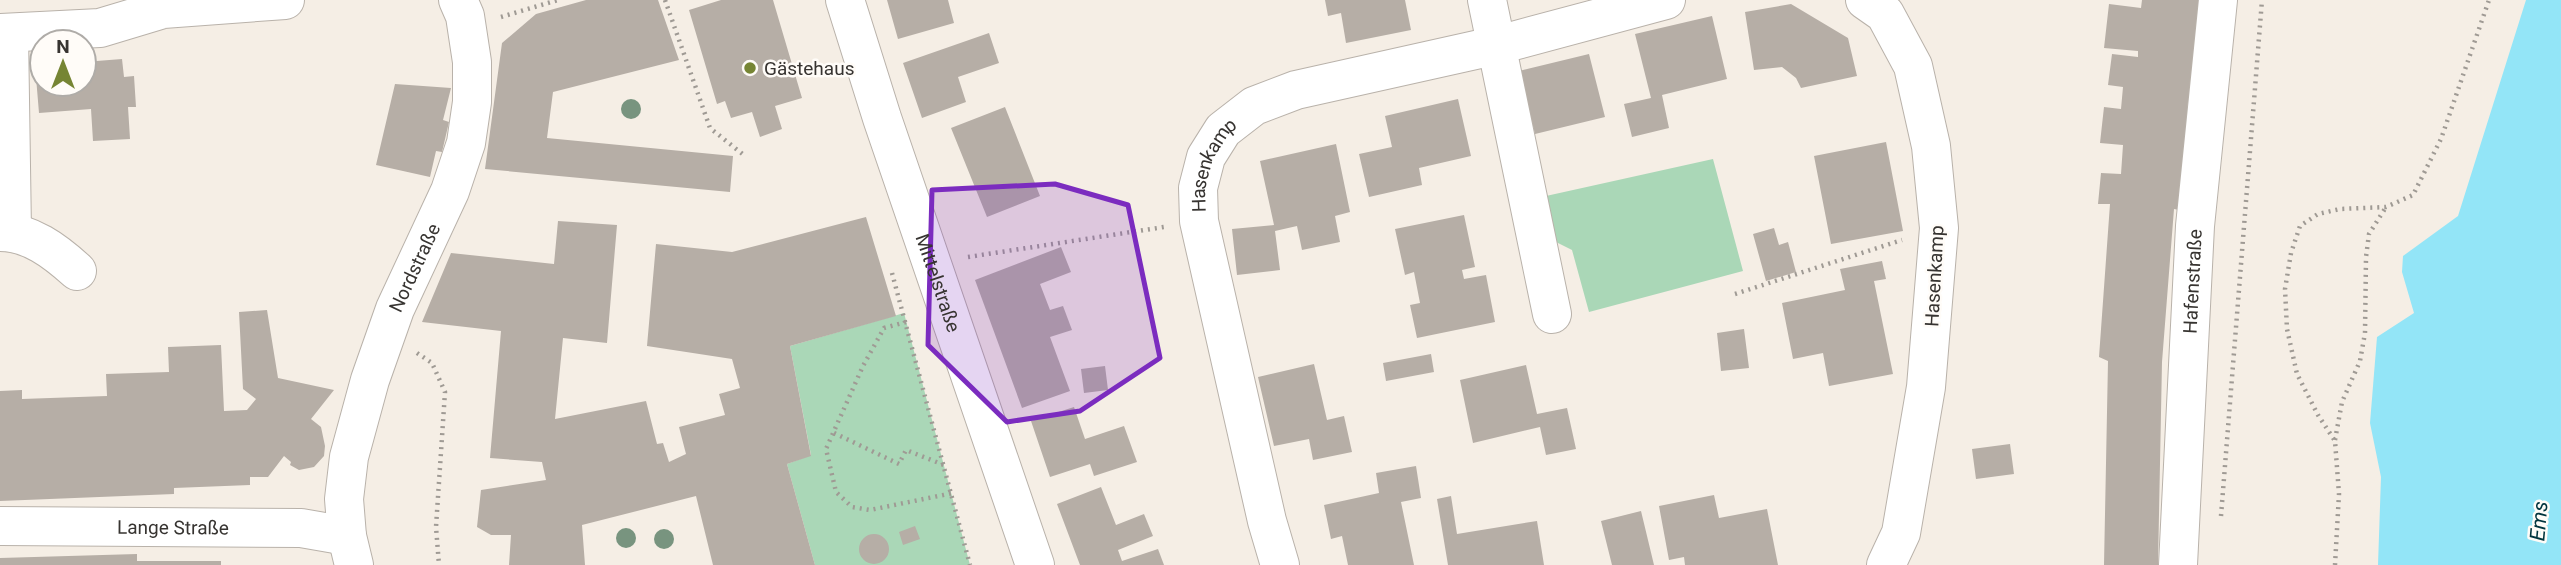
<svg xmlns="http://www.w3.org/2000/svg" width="2561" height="565" font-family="Roboto,sans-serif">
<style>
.green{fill:#aad7b7}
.water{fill:#93e5f7}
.building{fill:#b6aea6}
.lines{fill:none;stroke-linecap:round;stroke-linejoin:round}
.minor-casing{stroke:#b9b2aa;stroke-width:40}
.path{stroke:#9f9a94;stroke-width:4.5;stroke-dasharray:2 5;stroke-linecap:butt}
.minor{stroke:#fff;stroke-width:38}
.tree{fill:#78947f}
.marked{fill:#7b2cbf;fill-opacity:0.2;stroke:#7b2cbf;stroke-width:5;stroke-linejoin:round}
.poi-dot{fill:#768534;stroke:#fffcf8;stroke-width:2.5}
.labels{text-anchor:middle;stroke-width:5;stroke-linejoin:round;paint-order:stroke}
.poi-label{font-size:19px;fill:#373431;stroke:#fffcf8;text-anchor:start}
.street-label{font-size:19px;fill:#373431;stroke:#fffcf8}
.water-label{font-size:21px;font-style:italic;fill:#00343e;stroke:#fffcf8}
</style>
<rect width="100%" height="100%" fill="#f5eee5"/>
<path class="green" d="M1713,159l30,112 -154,41 -17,-62 -18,-9 -8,-45z
M904,313l66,252h-155l-28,-101 24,-9 -21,-109z"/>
<path class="water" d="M2526,0h35v565h-183l3,-88 -11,-54 7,-86 37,-24 -12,-41 1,-16 55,-40z"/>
<path class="building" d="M586,0h72l21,60 -126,32 -6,46 186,18 -3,36 -245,-23 17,-126 34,-29z
M721,0h52l29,98 -27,8 7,23 -22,8 -8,-25 -21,6 -6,-17 -8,3 -28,-94z
M887,0h61l6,23 -56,16z
M1325,0h80l6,30 -65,13 -5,-30 -13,3z
M2142,0h62l-12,106 -4,-4 -9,108 -5,-1 -12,153 -4,203h-54l4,-204 -9,-4 11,-153h-12l3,-31 20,1 2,-29 -23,-2 4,-36 17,2 2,-22 -15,-2 4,-31 26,3v-6l-34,-3 5,-44 32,4z
M1791,4l57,34 9,38 -56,12 -5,-10 -14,-11 -28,3 -9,-58z
M1712,16l15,63 -65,16 7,33 -37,9 -8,-33 27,-6 -16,-64z
M989,33l10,30 -41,14 8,25 -44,16 -19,-55z
M1589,54l16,63 -70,17 -16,-63z
M122,59l2,18 10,-1 2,31h-8l2,32 -37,2 -2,-32 -52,4 -4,-48h7v19h42v-22z
M395,84l56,4 -8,32 6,2 -7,30 -6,-1 -6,26 -54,-12z
M1458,99l13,57 -52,12 3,17 -53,12 -10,-43 33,-7 -7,-31z
M1005,107l35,89 -53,21 -36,-89z
M1886,142l17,89 -72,13 -17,-88z
M1336,144l14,68 -15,4 5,26 -38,8 -5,-24 -22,5 5,39 -43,5 -5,-46 42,-4 -14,-64z
M1464,215l11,52 -13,3 2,9 22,-4 9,47 -78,16 -7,-33 10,-2 -6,-31 -9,3 -10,-46z
M866,217l30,99 -106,30 21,110 -24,8 28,101h-102l-17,-69 -114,29 3,40h-76l2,-30h-20l-14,-8 4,-37 65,-10 -4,-18 -52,-4 11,-127 -79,-9 29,-69 103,11 4,-43 59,4 -10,118 -44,-5 -8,81 91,-18 11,43 6,-1 6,19 17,-8 -7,-27 46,-12 -6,-21 21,-6 -8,-29 -85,-13 9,-102 76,8z
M1774,228l5,17 9,-3 8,30 -30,9 -13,-47z
M1061,247l10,25 -31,12 10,26 13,-4 9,24 -22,7 20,54 -48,17 -47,-128z
M1882,261l4,18 -12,2 19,93 -64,12 -6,-33 -30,6 -11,-56 63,-13 -5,-21z
M267,310l11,68 56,12 -23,29 10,8 4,19 -1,10 -10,11 -15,3 -9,-5 1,-3 -7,-6 -16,21h-18v8l-76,3v6l-174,7v-110l22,-1v9l85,-3 -1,-22 63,-2 -1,-25 53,-2 3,66 23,-1 9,-11 -13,-10 -4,-77z
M1744,329l5,39 -28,3 -4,-38z
M1431,354l3,18 -48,9 -3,-18z
M1314,364l13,56 17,-4 8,36 -39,8 -4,-21 -35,7 -16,-69z
M1526,365l11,49 30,-6 9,41 -30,6 -6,-28 -67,16 -13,-63z
M1105,366l3,24 -24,3 -3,-24z
M1074,407l11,32 39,-13 13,36 -43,14 -4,-12 -40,13 -19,-56z
M2010,444l4,30 -38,5 -4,-30z
M1416,466l5,32 -20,4 13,63h-66l-6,-29 -11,3 -7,-34 55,-12 -3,-20z
M1101,487l15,38 28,-11 9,22 -35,14 4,11 36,-12 6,16h-84l-23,-61z
M1714,495l5,23 48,-9 11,56h-93l-1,-8 -15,3 -10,-54z
M1451,496l6,38 80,-13 7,44h-96l-11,-66z
M1641,511l13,54h-42l-11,-44z
M915,526l5,13 -17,6 -4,-13z
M859 549a15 15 0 1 1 30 0a15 15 0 1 1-30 0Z
M137,554v7h84v4h-221v-7z"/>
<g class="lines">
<g class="minor-casing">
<g id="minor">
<path id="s1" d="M845,0l37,118 153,447"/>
<path d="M1487,0l65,314"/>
<path d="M1865,0l20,14 28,52 18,80 8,82 -13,159 -25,146 -15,32"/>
<path d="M0,33l100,-5 63,-19 122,-9"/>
<path d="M9,33l3,199"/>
<path d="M0,232c30,0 55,19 77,39"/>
<path id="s2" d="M0,526l301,2 46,8"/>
<path id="s3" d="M354,565l-7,-29 -3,-37 5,-42 21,-77 25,-71 55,-118 16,-48 6,-41v-40l-7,-46 -7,-16"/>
<path id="s4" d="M1280,565l-13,-44 -68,-300 -1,-33 8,-31 17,-27 31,-24 42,-16 202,-45 168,-45"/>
<path id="s5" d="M2178,565l17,-339 23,-226"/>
</g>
</g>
<path class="path" d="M665,0l45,128 35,28
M501,17l57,-17
M968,257l196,-30
M892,273l78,292
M1735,294l167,-54
M906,322l-22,6 -21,38 -37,83 10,43 16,15 18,3 83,-17
M417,353l15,10 13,29 -9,135 3,38
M834,433l65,31 7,-14 38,15
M2335,440l7,-38 18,-41 5,-28 1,-76 3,-23 17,-27
M2221,516l41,-516
M2335,565l4,-71 -4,-53 -17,-26 -21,-41 -10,-45 -2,-40 6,-36 9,-27 18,-12 22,-5 46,-2 27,-12 28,-56 48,-139"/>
<use href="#minor" class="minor"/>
</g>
<g class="tree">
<circle cx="631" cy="109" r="10"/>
<circle cx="626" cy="538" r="10"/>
<circle cx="664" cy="539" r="10"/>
</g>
<path class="marked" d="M1055,184l73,21 32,153 -80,53 -73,11 -79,-77 4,-155z"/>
<circle class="poi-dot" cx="750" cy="68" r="7"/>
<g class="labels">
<g class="poi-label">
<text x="764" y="75">Gästehaus</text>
</g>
<g class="street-label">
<text dy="7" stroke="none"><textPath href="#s4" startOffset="413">Hasenkamp</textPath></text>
<text dy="7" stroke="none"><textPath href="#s3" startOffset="310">Nordstraße</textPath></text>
<text transform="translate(1934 276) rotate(-87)" y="7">Hasenkamp</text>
<text dy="7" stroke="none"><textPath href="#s5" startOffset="284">Hafenstraße</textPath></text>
<text dy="7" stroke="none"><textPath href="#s1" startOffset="298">Mittelstraße</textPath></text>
<text dy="7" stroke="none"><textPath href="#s2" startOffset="173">Lange Straße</textPath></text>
</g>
<g class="water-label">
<text transform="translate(2539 521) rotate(-85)" y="7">Ems</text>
</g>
</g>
<g transform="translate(63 63)"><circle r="33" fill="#fffcf8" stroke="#afaca8" stroke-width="2"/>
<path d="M0-5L12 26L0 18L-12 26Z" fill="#768534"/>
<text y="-10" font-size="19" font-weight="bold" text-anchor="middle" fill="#373431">N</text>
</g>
</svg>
